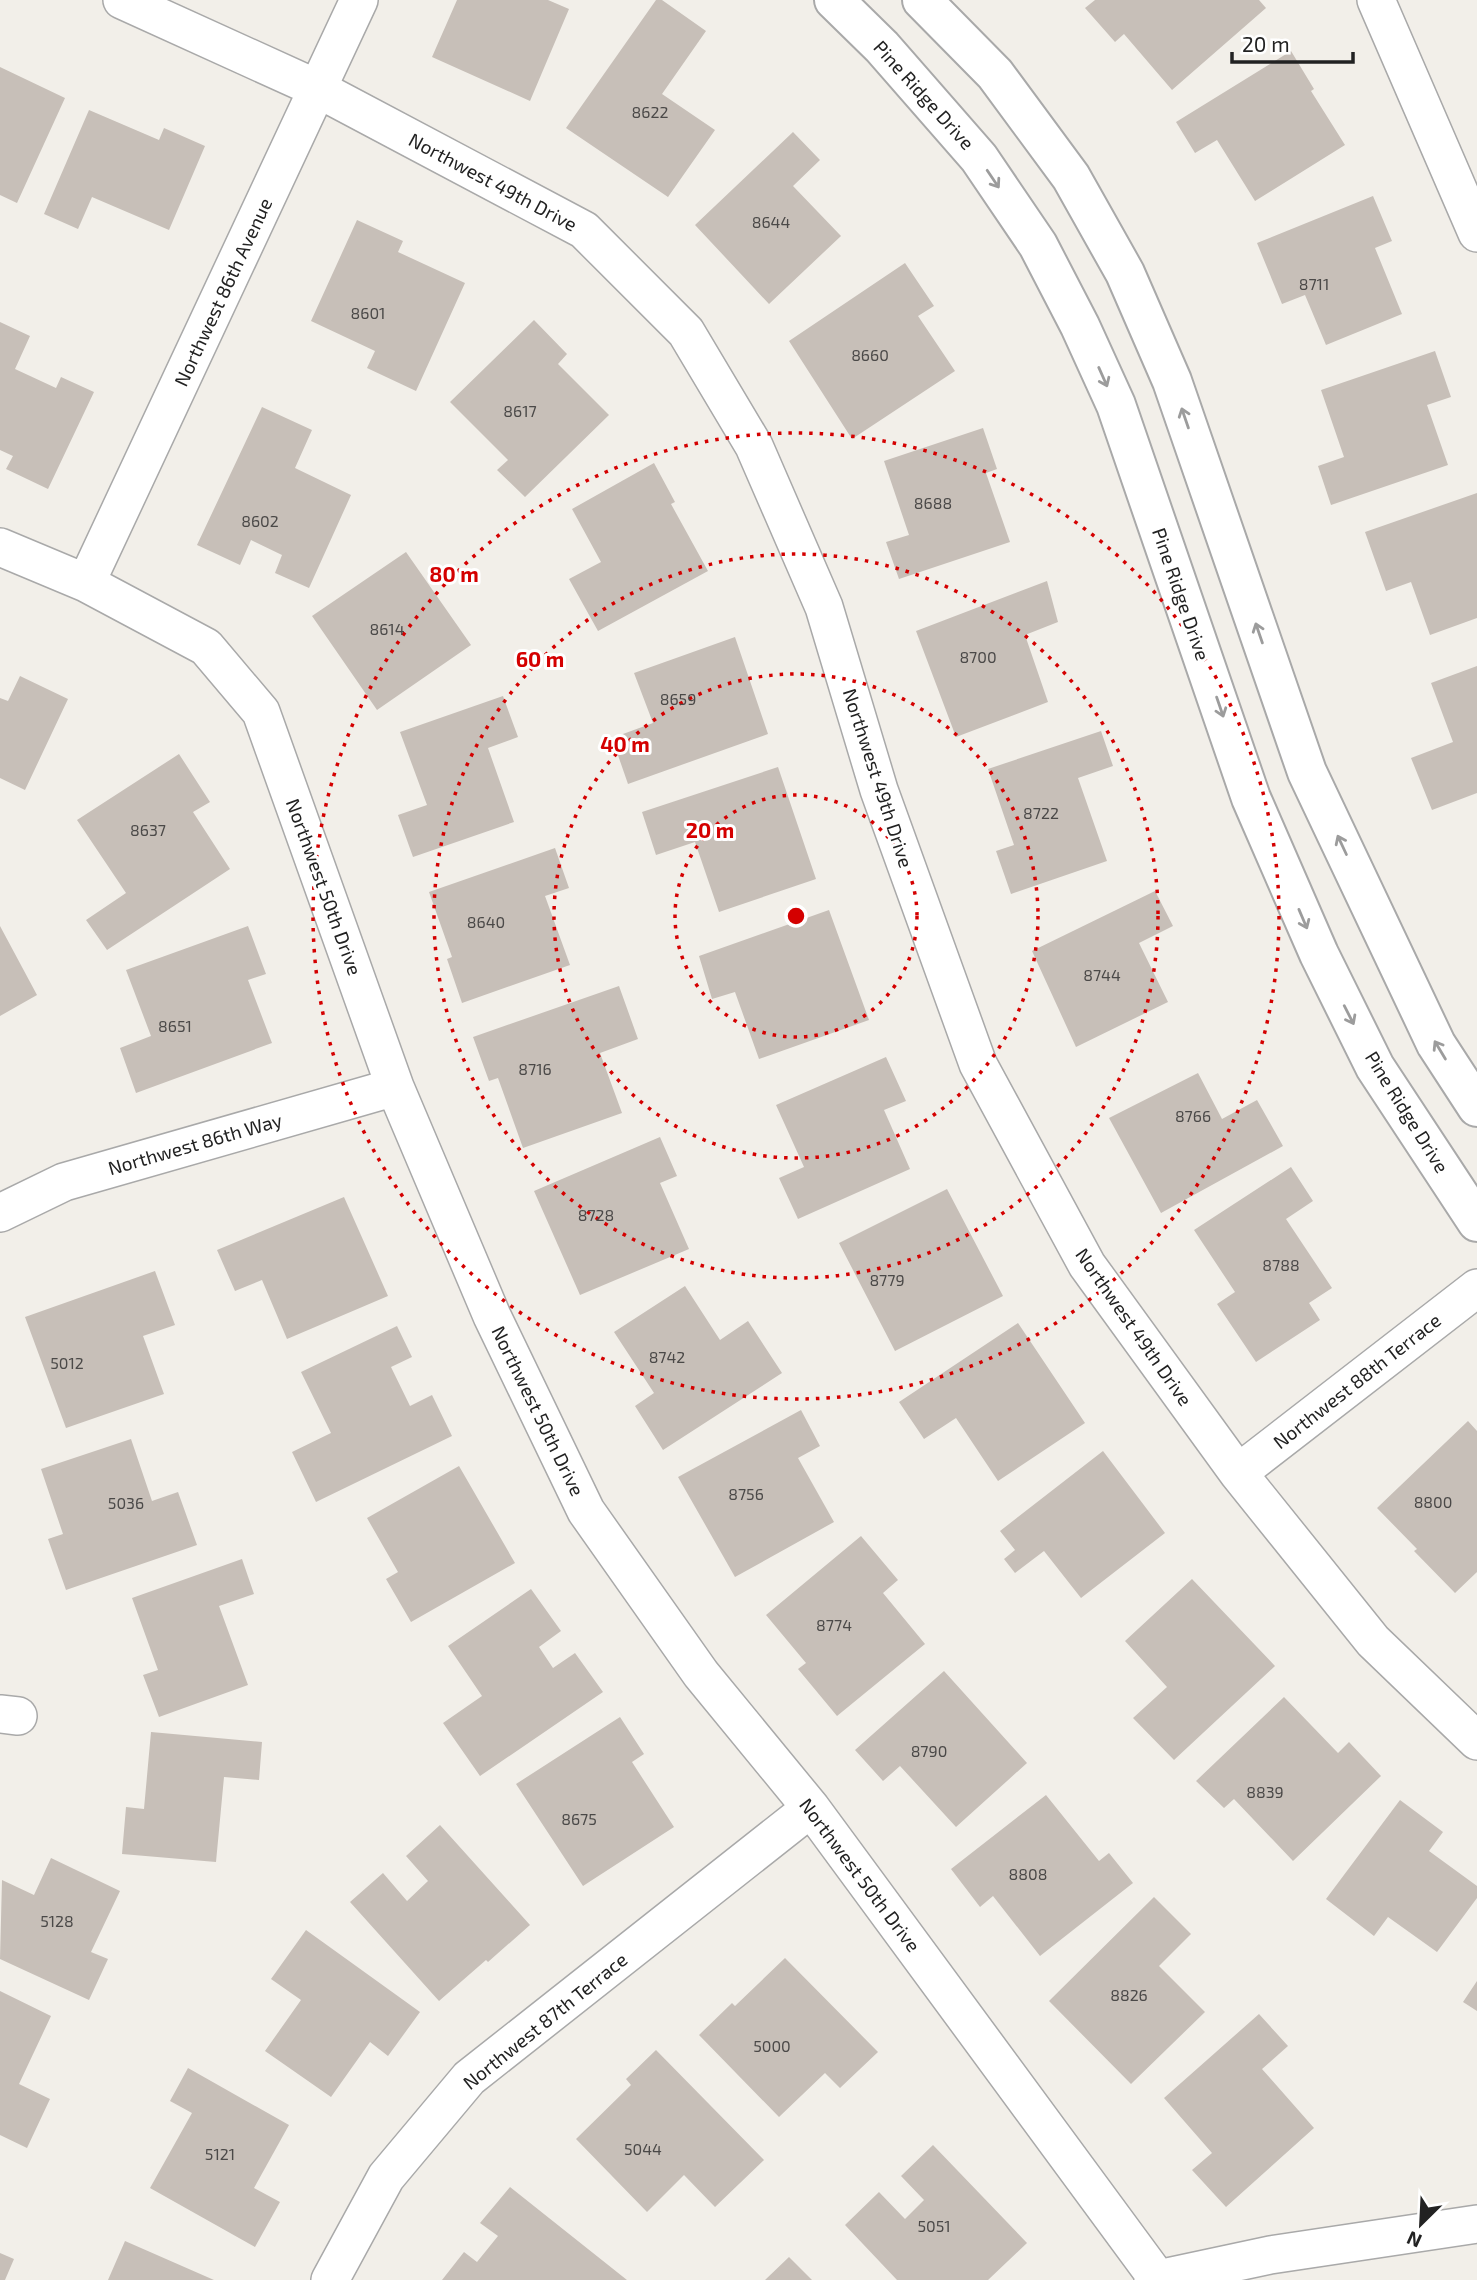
<svg xmlns="http://www.w3.org/2000/svg" width="1477" height="2280" font-family="'Exo 2',sans-serif">
<style>
.building{fill:#c7bfb8}
.lines{fill:none;stroke-linecap:round;stroke-linejoin:round}
.minor-casing{stroke:#a9a9a9;stroke-width:40}
.tertiary-casing{stroke:#a9a9a9;stroke-width:42}
.minor{stroke:#fff;stroke-width:37}
.tertiary{stroke:#fff;stroke-width:38}
.oneway{stroke:#9c9c9c}
.ring{fill:none;stroke:#d40000;stroke-width:3.5;stroke-dasharray:3.5 7}
.labels{text-anchor:middle;stroke-width:6;stroke-linejoin:round;paint-order:stroke}
.number-label{font-size:16px;fill:#4b4948}
.street-label{font-size:19px;fill:#222;stroke:#fff}
.centre{fill:#d40000;stroke:#fff;stroke-width:3.5}
.ring-label{font-size:21px;text-anchor:middle;font-weight:bold;fill:#d40000;stroke:#fff;stroke-width:6;stroke-linejoin:round;paint-order:stroke}
</style>
<rect width="100%" height="100%" fill="#f2efe9"/>
<path class="building" d="M457,0h91l21,9 -39,92 -98,-44z
M656,0h6l44,31 -44,63 53,36 -47,67 -102,-69z
M1095,0h164l7,8 -94,82 -48,-56 -9,8 -30,-34z
M1291,51l23,38 -3,2 34,54 -90,56 -38,-61 -22,13 -19,-31z
M0,67l65,31 -48,105 -17,-8z
M89,110l70,30 5,-12 41,18 -36,84 -77,-33 -14,32 -34,-15z
M793,132l27,28 -27,26 48,50 -72,68 -74,-79z
M1373,196l19,45 -17,7 27,66 -76,31 -21,-50 -23,9 -25,-61z
M357,220l46,21 -5,11 67,31 -49,108 -49,-23 8,-17 -64,-30z
M905,263l29,43 -16,10 37,55 -103,68 -63,-98z
M534,320l33,34 -9,10 51,51 -84,82 -28,-27 11,-10 -58,-58z
M0,322l30,14 -15,33 41,19 5,-11 33,15 -46,97 -42,-20 7,-13 -13,-6z
M1435,351l16,46 -24,8 21,60 -117,40 -13,-39 26,-9 -23,-67z
M262,407l50,23 -17,38 56,27 -42,93 -34,-15 7,-18 -31,-15 -11,25 -43,-20z
M983,428l14,41 -11,4 24,69 -111,37 -13,-37 23,-7 -25,-74z
M654,463l21,39 -4,2 37,67 -110,60 -29,-52 32,-17 -29,-53z
M1477,493v125l-47,17 -19,-53 -25,9 -21,-59z
M406,552l65,93 -94,65 -65,-94z
M1047,581l11,41 -33,13 23,67 -92,35 -40,-106z
M735,637l33,97 -140,50 -16,-46 41,-15 -19,-50z
M1477,666v127l-45,17 -21,-52 42,-16 -22,-59z
M20,676l48,23 -43,91 -25,-12v-80l8,3z
M503,696l15,41 -30,11 26,74 -101,35 -15,-42 29,-10 -27,-73z
M1101,731l12,35 -35,12 29,83 -96,33 -15,-43 18,-6 -26,-76z
M179,754l31,48 -17,10 37,57 -123,81 -21,-30 40,-27 -49,-73z
M778,767l38,112 -97,33 -24,-70 -39,13 -14,-43z
M555,848l14,40 -24,8 25,69 -108,38 -15,-44 5,-2 -23,-65z
M1155,891l18,35 -34,17 29,59 -92,45 -44,-96z
M829,910l40,110 -110,39 -24,-67 -23,7 -13,-43z
M0,926l37,69 -37,21z
M248,926l18,48 -18,6 24,63 -136,50 -16,-45 31,-12 -25,-66z
M619,986l19,53 -38,14 22,60 -99,35 -25,-70 -9,3 -16,-44z
M886,1057l20,44 -22,9 26,59 -112,50 -19,-41 25,-11 -28,-62z
M1198,1073l24,46 35,-19 26,46 -122,67 -52,-95z
M660,1137l17,39 -17,7 29,66 -109,46 -46,-104z
M1291,1167l22,34 -27,18 46,69 -23,15 11,17 -64,42 -39,-58 18,-12 -41,-62z
M947,1189l56,107 -108,55 -56,-108z
M344,1197l44,99 -101,43 -25,-59 -27,11 -18,-41z
M155,1271l20,54 -32,11 21,58 -98,34 -41,-111z
M685,1286l35,54 28,-19 34,52 -119,77 -28,-44 19,-13 -40,-61z
M1018,1323l67,100 -87,58 -42,-63 -32,21 -25,-37z
M397,1326l15,31 -21,10 19,39 22,-11 20,41 -136,66 -24,-50 39,-19 -30,-61z
M801,1410l19,36 -22,12 36,64 -99,55 -57,-100z
M1468,1421l9,10v141l-22,21 -41,-42 3,-2 -40,-41z
M131,1439l21,62 26,-9 19,53 -131,45 -18,-51 15,-5 -22,-65z
M1103,1451l62,82 -84,65 -37,-47 -29,22 -11,-14 11,-9 -15,-19z
M459,1466l56,97 -104,59 -25,-43 12,-7 -31,-54z
M861,1536l37,44 -15,13 42,51 -88,72 -39,-47 8,-6 -40,-48z
M242,1559l12,35 -35,12 29,79 -89,32 -16,-42 15,-5 -26,-72z
M1192,1579l83,87 -101,94 -41,-42 34,-31 -42,-46z
M531,1589l30,42 -22,16 14,21 22,-15 28,39 -123,84 -37,-53 39,-27 -34,-50z
M944,1671l83,92 -71,64 -56,-61 -17,15 -28,-31z
M1284,1697l54,56 11,-11 32,34 -88,85 -59,-62 -10,9 -28,-27z
M620,1717l24,37 -12,8 42,65 -91,59 -67,-102z
M151,1732l111,10 -3,38 -35,-3 -8,85 -94,-8 4,-47 18,2z
M1046,1795l53,66 10,-8 24,30 -93,73 -47,-60 -13,11 -29,-38z
M1400,1800l43,32 -14,19 48,35v12l-40,54 -49,-35 -14,19 -48,-37z
M440,1825l90,100 -42,37 -2,-2 -47,41 -89,-99 33,-29 24,28 21,-20 -22,-25z
M51,1858l69,33 -29,61 17,7 -19,41 -89,-41 2,-79 32,15z
M1154,1897l37,37 -32,32 46,46 -74,72 -82,-83z
M306,1930l114,82 -32,44 -18,-14 -39,55 -66,-46 36,-51 -30,-21z
M785,1958l93,94 -38,36 -15,-15 -46,44 -80,-82 33,-32 3,3z
M1477,1981v30l-14,-9z
M0,1991l51,25 -32,68 31,15 -23,49 -27,-13z
M1259,2014l29,32 -26,23 52,59 -88,79 -34,-37 20,-17 -48,-55z
M656,2050l108,110 -49,47 -31,-32 -37,37 -71,-73 55,-54 -5,-6z
M188,2068l101,57 -35,63 26,14 -25,45 -105,-59 42,-75 -22,-12z
M933,2145l94,98 -39,37h-91l-52,-55 34,-33 26,27 19,-19 -23,-24z
M510,2187l117,93h-185l22,-28 13,10 21,-26 -18,-13z
M125,2241l89,39h-106z
M0,2253l14,6 -9,21h-5z
M789,2257l23,23h-47z"/>
<g class="lines">
<g class="minor-casing">
<path id="minor" d="M122,0l196,89 266,141 102,102 68,114 70,161 55,183 99,274 109,201 151,208 135,168 104,100
M1376,0l101,233
M0,547l86,36 120,64 55,65 134,375 97,229 94,195 115,163 110,134 346,470
M86,583l273,-583
M0,1213l64,-31 331,-95
M1238,1473l239,-185
M0,1714l18,2
M330,2280l56,-103 83,-99 342,-270
M1153,2280l117,-25 207,-31"/>
</g>
<g class="tertiary-casing">
<path id="tertiary" d="M834,0l48,47 97,111 59,87 42,81 36,79 135,393 68,156 56,113 102,155
M922,0l73,74 76,103 54,96 47,108 135,391 129,272 41,63"/>
</g>
<use href="#minor" class="minor"/>
<use href="#tertiary" class="tertiary"/>
</g>
<defs><path id="oneway-shaft" d="M-6 0H5M1.5-3L5.5 0L1.5 3" fill="none" stroke-width="1.6" stroke-linecap="round" stroke-linejoin="round" transform="scale(1.75)"/></defs>
<g class="oneway">
<use href="#oneway-shaft" transform="translate(993 179) rotate(56)"/>
<use href="#oneway-shaft" transform="translate(1103 377) rotate(66)"/>
<use href="#oneway-shaft" transform="translate(1185 418) rotate(-109)"/>
<use href="#oneway-shaft" transform="translate(1259 633) rotate(-109)"/>
<use href="#oneway-shaft" transform="translate(1220 707) rotate(71)"/>
<use href="#oneway-shaft" transform="translate(1342 845) rotate(-115)"/>
<use href="#oneway-shaft" transform="translate(1303 919) rotate(67)"/>
<use href="#oneway-shaft" transform="translate(1349 1015) rotate(63)"/>
<use href="#oneway-shaft" transform="translate(1440 1050) rotate(-121)"/>
</g>
<g class="ring">
<circle cx="796" cy="916" r="121"/>
<circle cx="796" cy="916" r="242"/>
<circle cx="796" cy="916" r="362"/>
<circle cx="796" cy="916" r="483"/>
</g>
<g class="labels">
<g class="number-label">
<text x="650" y="118">8622</text>
<text x="771" y="228">8644</text>
<text x="1314" y="290">8711</text>
<text x="368" y="319">8601</text>
<text x="870" y="361">8660</text>
<text x="520" y="417">8617</text>
<text x="933" y="509">8688</text>
<text x="260" y="527">8602</text>
<text x="387" y="635">8614</text>
<text x="978" y="663">8700</text>
<text x="678" y="705">8659</text>
<text x="1041" y="819">8722</text>
<text x="148" y="836">8637</text>
<text x="486" y="928">8640</text>
<text x="1102" y="981">8744</text>
<text x="175" y="1032">8651</text>
<text x="535" y="1075">8716</text>
<text x="1193" y="1122">8766</text>
<text x="596" y="1221">8728</text>
<text x="1281" y="1271">8788</text>
<text x="887" y="1286">8779</text>
<text x="667" y="1363">8742</text>
<text x="67" y="1369">5012</text>
<text x="746" y="1500">8756</text>
<text x="1433" y="1508">8800</text>
<text x="126" y="1509">5036</text>
<text x="834" y="1631">8774</text>
<text x="929" y="1757">8790</text>
<text x="1265" y="1798">8839</text>
<text x="579" y="1825">8675</text>
<text x="1028" y="1880">8808</text>
<text x="57" y="1927">5128</text>
<text x="1129" y="2001">8826</text>
<text x="772" y="2052">5000</text>
<text x="643" y="2155">5044</text>
<text x="220" y="2160">5121</text>
<text x="934" y="2232">5051</text>
</g>
<g class="street-label">
<text transform="translate(924 95) rotate(48)" y="7">Pine Ridge Drive</text>
<text transform="translate(493 182) rotate(28)" y="7">Northwest 49th Drive</text>
<text transform="translate(223 292) rotate(-65)" y="7">Northwest 86th Avenue</text>
<text transform="translate(1181 594) rotate(71)" y="7">Pine Ridge Drive</text>
<text transform="translate(878 778) rotate(72)" y="7">Northwest 49th Drive</text>
<text transform="translate(324 887) rotate(70)" y="7">Northwest 50th Drive</text>
<text transform="translate(1407 1112) rotate(58)" y="7">Pine Ridge Drive</text>
<text transform="translate(195 1144) rotate(-16)" y="7">Northwest 86th Way</text>
<text transform="translate(1134 1327) rotate(55)" y="7">Northwest 49th Drive</text>
<text transform="translate(1357 1381) rotate(-38)" y="7">Northwest 88th Terrace</text>
<text transform="translate(538 1411) rotate(64)" y="7">Northwest 50th Drive</text>
<text transform="translate(860 1875) rotate(53)" y="7">Northwest 50th Drive</text>
<text transform="translate(545 2021) rotate(-39)" y="7">Northwest 87th Terrace</text>
</g>
</g>
<circle cx="796" cy="916" r="10" class="centre"/>
<g class="ring-label">
<text x="454" y="582">80 m</text>
<text x="540" y="667">60 m</text>
<text x="625" y="752">40 m</text>
<text x="710" y="838">20 m</text>
</g>
<g transform="translate(1421 2224) rotate(204)" stroke="#ffffff" stroke-width="5" paint-order="stroke">
<path d="M0-5L12 26L0 18L-12 26Z" fill="#222222"/>
<text y="-10" font-size="19" font-weight="bold" text-anchor="middle" fill="#222222">N</text>
</g>
<path d="M1232 52v10h121v-10" fill="none" stroke="#222222" stroke-width="3.5"/>
<text x="1242" y="52" font-size="21" fill="#222222" stroke="#ffffff" stroke-width="5" paint-order="stroke">20 m</text>
</svg>
